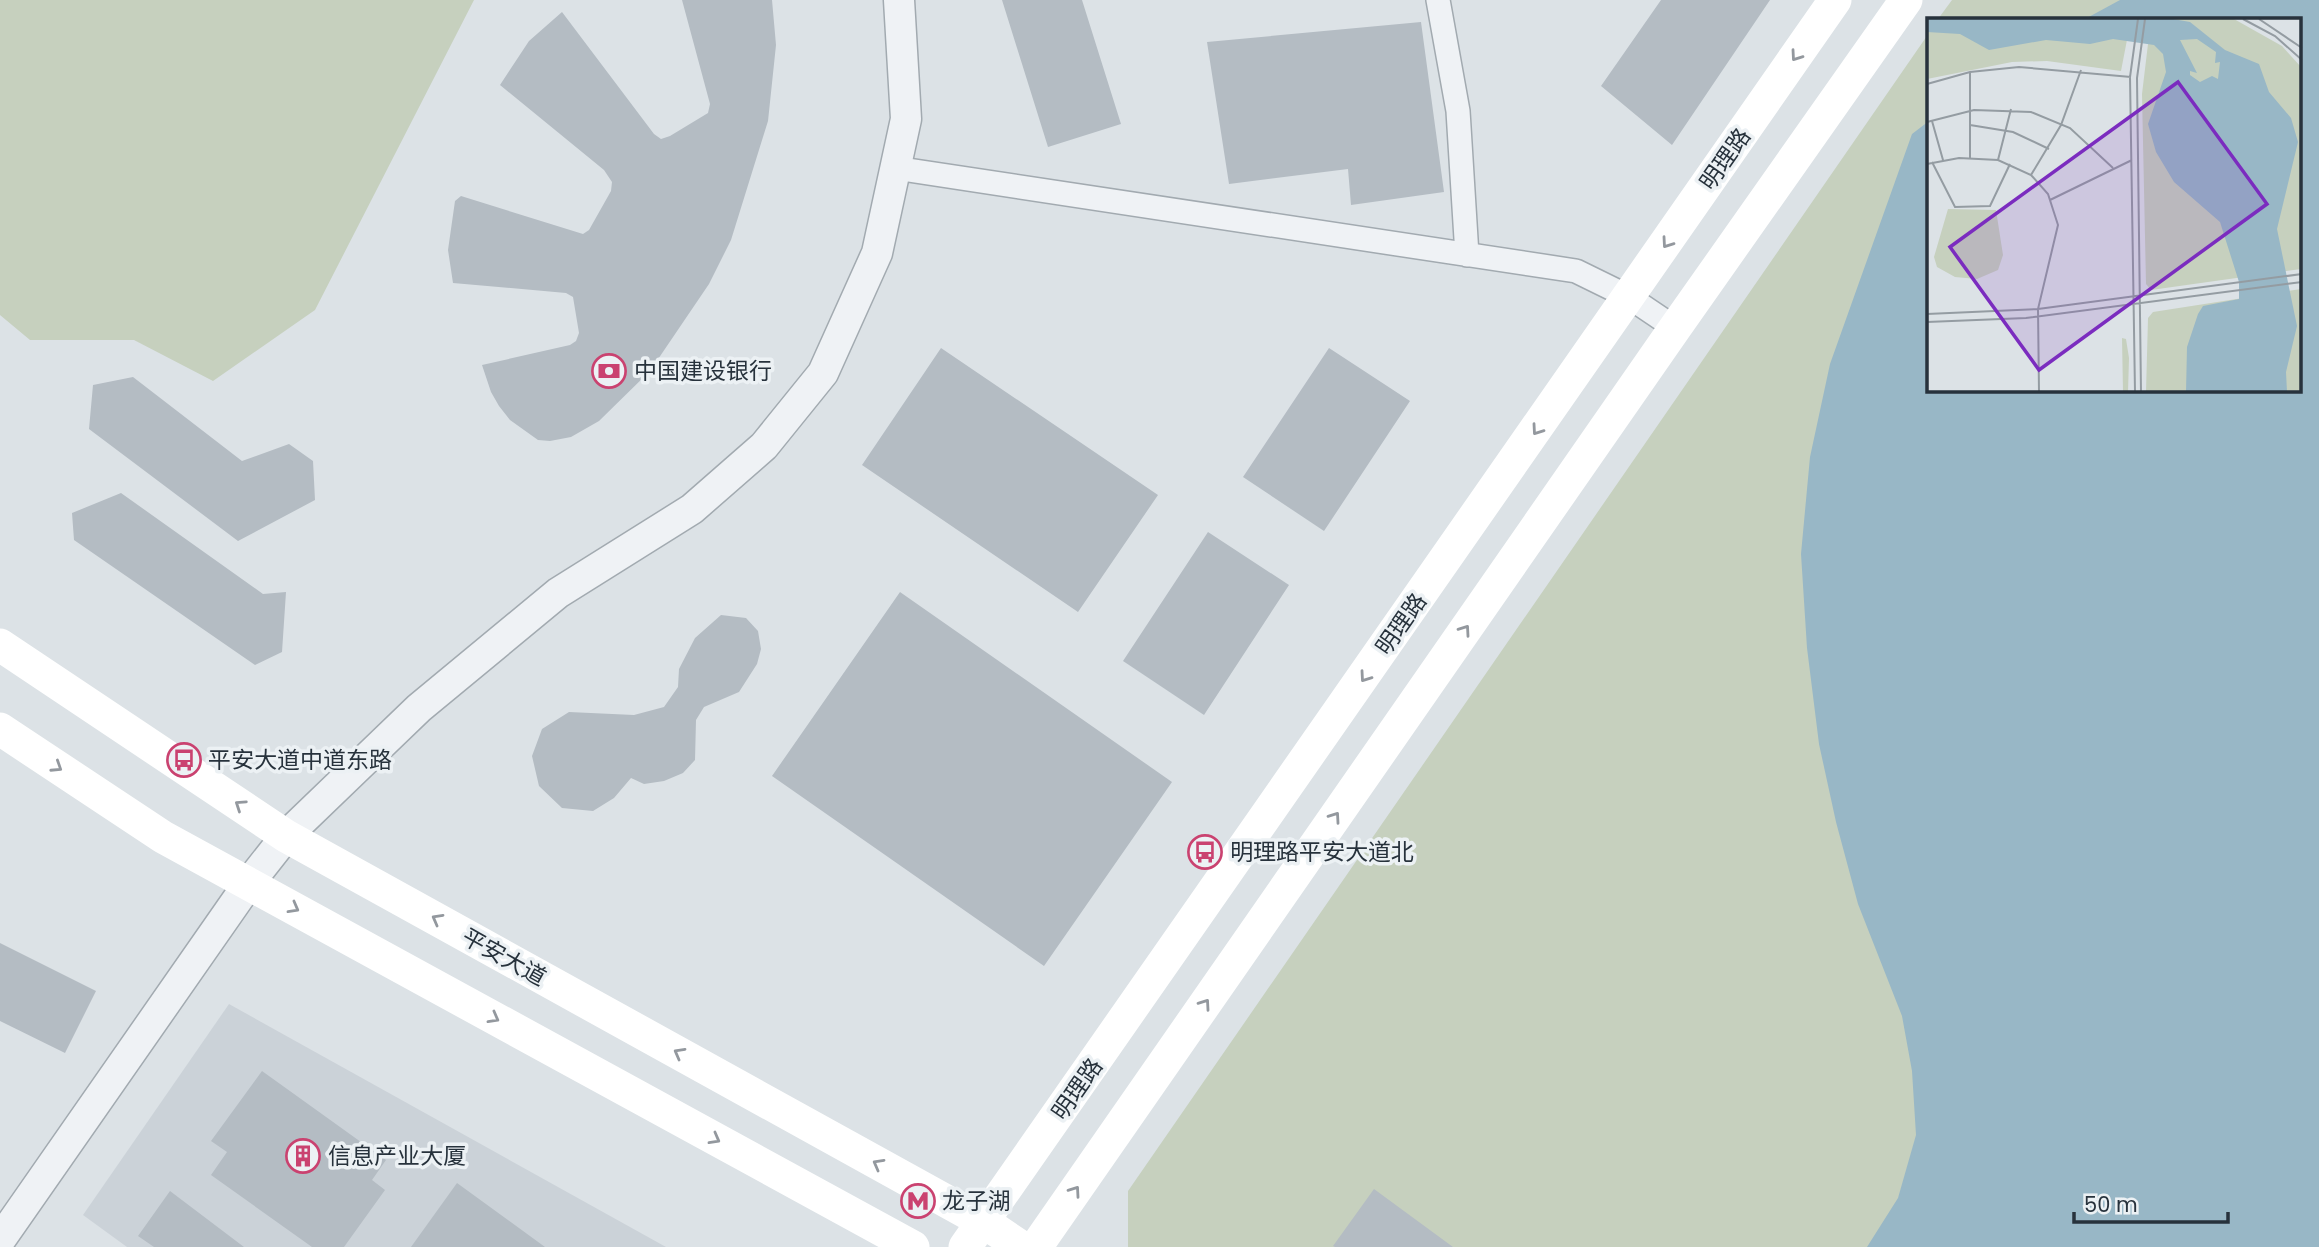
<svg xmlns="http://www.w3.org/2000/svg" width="2319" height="1247" font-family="Poppins,'Noto Sans SC',sans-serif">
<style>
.built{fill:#cbd2d8}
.green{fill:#c6d0be}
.water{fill:#98b7c6}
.building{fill:#b4bcc3}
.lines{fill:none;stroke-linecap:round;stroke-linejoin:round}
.minor-casing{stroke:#a2aab0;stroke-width:26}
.tertiary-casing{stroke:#a2aab0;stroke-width:33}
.minor{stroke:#eff2f5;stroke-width:23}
.tertiary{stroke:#eff2f5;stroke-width:30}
.secondary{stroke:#fff;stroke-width:33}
.oneway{stroke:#93989e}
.labels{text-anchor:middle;stroke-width:7;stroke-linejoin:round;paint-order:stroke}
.street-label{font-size:23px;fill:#27323c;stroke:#ecf1f4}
.poi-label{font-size:23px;fill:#27323c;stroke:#ecf1f4;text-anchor:start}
.inset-road{fill:none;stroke:#949ca2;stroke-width:2}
.view{fill:#7b2cbf;fill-opacity:0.15;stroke:#7b2cbf;stroke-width:3.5}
.inset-edge{fill:none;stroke:#27323c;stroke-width:3.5}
</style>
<rect width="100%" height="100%" fill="#dce2e6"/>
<path class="built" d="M229,1004l437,243h-539l-44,-32z"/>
<path class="green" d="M0,0h474l-159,310 -102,71 -79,-41h-104l-30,-25z
M1952,0h367v1247h-1191v-56l801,-1158v357h371v-371h-362z"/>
<path class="water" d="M2120,0h199v1247h-452l31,-49 18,-63 -4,-64 -10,-55 -44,-112 -22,-82 -17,-78 -12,-96 -6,-94 9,-97 20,-93 82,-230 17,-13v269h371v-371h-215z"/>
<path class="building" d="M682,0h90l4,45 -8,76 -37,119 -22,44 -59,87 -51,50 -28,16 -21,4 -12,-1 -28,-20 -11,-14 -8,-14 -9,-27 88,-20 6,-4 3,-8 -6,-36 -7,-4 -113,-10 -5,-33 7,-49 6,-5 122,38 6,-4 22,-39 1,-9 -8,-12 -104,-85 29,-44 33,-29 92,122 7,5 9,-3 38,-23 2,-9z
M1002,0h80l39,124 -73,23z
M1661,0h109l-98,145 -71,-59z
M1421,22l23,170 -93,13 -3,-36 -119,15 -22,-142z
M941,348l217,147 -80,117 -216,-147z
M1329,348l81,53 -86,130 -81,-54z
M133,377l109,84 47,-17 24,17 2,39 -77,41 -149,-112 4,-44z
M121,493l142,101 23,-2 -4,60 -27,13 -181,-125 -2,-27z
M1208,532l81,53 -85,130 -81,-54z
M900,592l272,190 -128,184 -272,-190z
M721,615l25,3 12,13 3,18 -4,15 -18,28 -35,15 -8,13 -1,40 -12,13 -19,8 -20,3 -13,-6 -17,20 -21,13 -31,-3 -23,-22 -7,-30 10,-27 27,-17 65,3 30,-8 14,-20 1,-18 16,-31z
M0,943l96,48 -31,62 -65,-32z
M262,1071l124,89 -14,20 13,10 -41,57h-32l-101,-72 16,-23 -16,-11z
M457,1183l88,64h-134z
M1374,1189l79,58h-118l-2,-1z
M170,1191l74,56h-90l-16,-11z"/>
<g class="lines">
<g class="minor-casing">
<path id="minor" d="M1438,0l20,111 9,144
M895,168l681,103 53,26 46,31"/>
</g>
<g class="tertiary-casing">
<path id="tertiary" d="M0,1240l249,-357 37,-47 133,-128 139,-115 134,-84 72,-63 59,-73 54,-120 29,-134 -7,-119"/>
</g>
<use href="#minor" class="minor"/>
<use href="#tertiary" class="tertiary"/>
<path class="secondary" d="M0,645l286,191 698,386 37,25
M0,729l163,108 750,410
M965,1247l870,-1247
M1036,1247l639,-919 231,-328"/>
</g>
<defs><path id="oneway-chevron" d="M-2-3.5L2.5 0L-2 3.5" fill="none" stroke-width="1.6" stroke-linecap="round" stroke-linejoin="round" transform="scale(1.75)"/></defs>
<g class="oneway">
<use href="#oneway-chevron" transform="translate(1796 56) rotate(125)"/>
<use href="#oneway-chevron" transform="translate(1667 243) rotate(125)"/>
<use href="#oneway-chevron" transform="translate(1537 430) rotate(125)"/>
<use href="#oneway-chevron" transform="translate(1465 630) rotate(-55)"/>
<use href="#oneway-chevron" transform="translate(1365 677) rotate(125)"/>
<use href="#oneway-chevron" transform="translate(57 767) rotate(33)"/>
<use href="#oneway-chevron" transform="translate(240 805) rotate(-146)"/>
<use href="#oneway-chevron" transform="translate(1335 817) rotate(-55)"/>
<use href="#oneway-chevron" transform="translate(294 908) rotate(29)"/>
<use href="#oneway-chevron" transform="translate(437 919) rotate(-151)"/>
<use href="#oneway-chevron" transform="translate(1205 1004) rotate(-55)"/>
<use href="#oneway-chevron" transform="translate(494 1018) rotate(29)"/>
<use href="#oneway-chevron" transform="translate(679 1053) rotate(-151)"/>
<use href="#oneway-chevron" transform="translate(715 1139) rotate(29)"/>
<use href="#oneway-chevron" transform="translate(878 1164) rotate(-151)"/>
<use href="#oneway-chevron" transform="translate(1075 1191) rotate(-55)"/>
</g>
<defs>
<g id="bank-ring" transform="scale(1.75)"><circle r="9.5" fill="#ecf1f4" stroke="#ca4270" stroke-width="1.5"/><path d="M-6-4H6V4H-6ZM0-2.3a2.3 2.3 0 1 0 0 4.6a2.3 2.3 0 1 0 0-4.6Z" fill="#ca4270"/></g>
<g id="bus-ring" transform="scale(1.75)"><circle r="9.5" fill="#ecf1f4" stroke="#ca4270" stroke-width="1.5"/><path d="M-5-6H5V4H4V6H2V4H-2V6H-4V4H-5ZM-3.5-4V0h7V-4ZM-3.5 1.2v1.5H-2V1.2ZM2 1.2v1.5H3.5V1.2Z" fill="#ca4270"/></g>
<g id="building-ring" transform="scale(1.75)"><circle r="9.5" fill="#ecf1f4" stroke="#ca4270" stroke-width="1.5"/><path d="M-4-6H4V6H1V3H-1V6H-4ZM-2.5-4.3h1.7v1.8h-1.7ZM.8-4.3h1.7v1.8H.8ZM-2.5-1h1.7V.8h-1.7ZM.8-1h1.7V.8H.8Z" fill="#ca4270"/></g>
<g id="metro-ring" transform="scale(1.75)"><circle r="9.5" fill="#ecf1f4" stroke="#ca4270" stroke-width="1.5"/><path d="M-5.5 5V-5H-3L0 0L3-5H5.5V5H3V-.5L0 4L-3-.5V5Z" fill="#ca4270"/></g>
</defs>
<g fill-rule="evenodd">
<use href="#bank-ring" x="609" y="371"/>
<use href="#bus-ring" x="184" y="760"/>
<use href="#bus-ring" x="1205" y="852"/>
<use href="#building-ring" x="303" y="1156"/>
<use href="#metro-ring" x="918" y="1201"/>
</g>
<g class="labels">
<g class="street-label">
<text transform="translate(1725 159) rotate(-55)" y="8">明理路</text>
<text transform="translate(1401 624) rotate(-55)" y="8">明理路</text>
<text transform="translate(504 957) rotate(29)" y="8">平安大道</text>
<text transform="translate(1077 1089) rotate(-55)" y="8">明理路</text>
</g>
<g class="poi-label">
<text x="634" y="379">中国建设银行</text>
<text x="208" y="768">平安大道中道东路</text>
<text x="1230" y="860">明理路平安大道北</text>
<text x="328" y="1164">信息产业大厦</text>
<text x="942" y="1209">龙子湖</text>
</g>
</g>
<g transform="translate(1927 18)">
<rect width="374" height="374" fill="#dce2e6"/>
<path d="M0,1h204l-10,52 -74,-10 -35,1 -85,17zM224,1h83l48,27 19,21v202l-150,21 -5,-6 -4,-190zM21,191l48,1 7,45 -5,15 -21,9 -22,-2 -18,-10 -3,-10zM374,271v103h-155l2,-74 5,-6zM195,320l4,1 3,19 -1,34h-5z" fill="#c6d0be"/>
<path d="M0,1h246l17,3 35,28 34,14 10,28 22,26 7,24 -21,87 20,97 -11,46 1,20h-101l1,-45 11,-33 5,-8 36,-7v-17l-19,-60 -46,-40 -18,-30 -8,-28 18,-52 -3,-18 -9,-9 -41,-6 -23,5 -44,-4 -57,10 -29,-16 -33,-2zM270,21l19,13 -1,11 5,-1 -2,17 -6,-3 -12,6 -10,-7v-4l7,2 -17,-33z" fill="#98b7c6" fill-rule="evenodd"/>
<path class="inset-road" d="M316,1l32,17 27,24M332,1l43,29M0,66l43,-12 49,-5 112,10M5,103l11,39M0,104l47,-12 57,2 39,16 43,40M43,107l43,7 36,17M43,140v-86M71,142l13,-51M5,144l23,45 35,-1 20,-42M0,146l32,-6 39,2 33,15 17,19 10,31 -20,84 1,83M104,157l30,-50 20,-55M123,182l82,-40M0,296l111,-5 264,-35M0,304l99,-4 276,-36M208,374l-5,-315 8,-58M214,374l-4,-314 8,-59"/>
<path class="view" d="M251,64l89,122 -228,166 -89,-123z"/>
<rect width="374" height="374" class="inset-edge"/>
</g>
<path d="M2074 1212v10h154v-10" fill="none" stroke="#27323c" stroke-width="3.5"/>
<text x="2084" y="1212" font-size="21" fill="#27323c" stroke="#ecf1f4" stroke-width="5" paint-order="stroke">50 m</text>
</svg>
